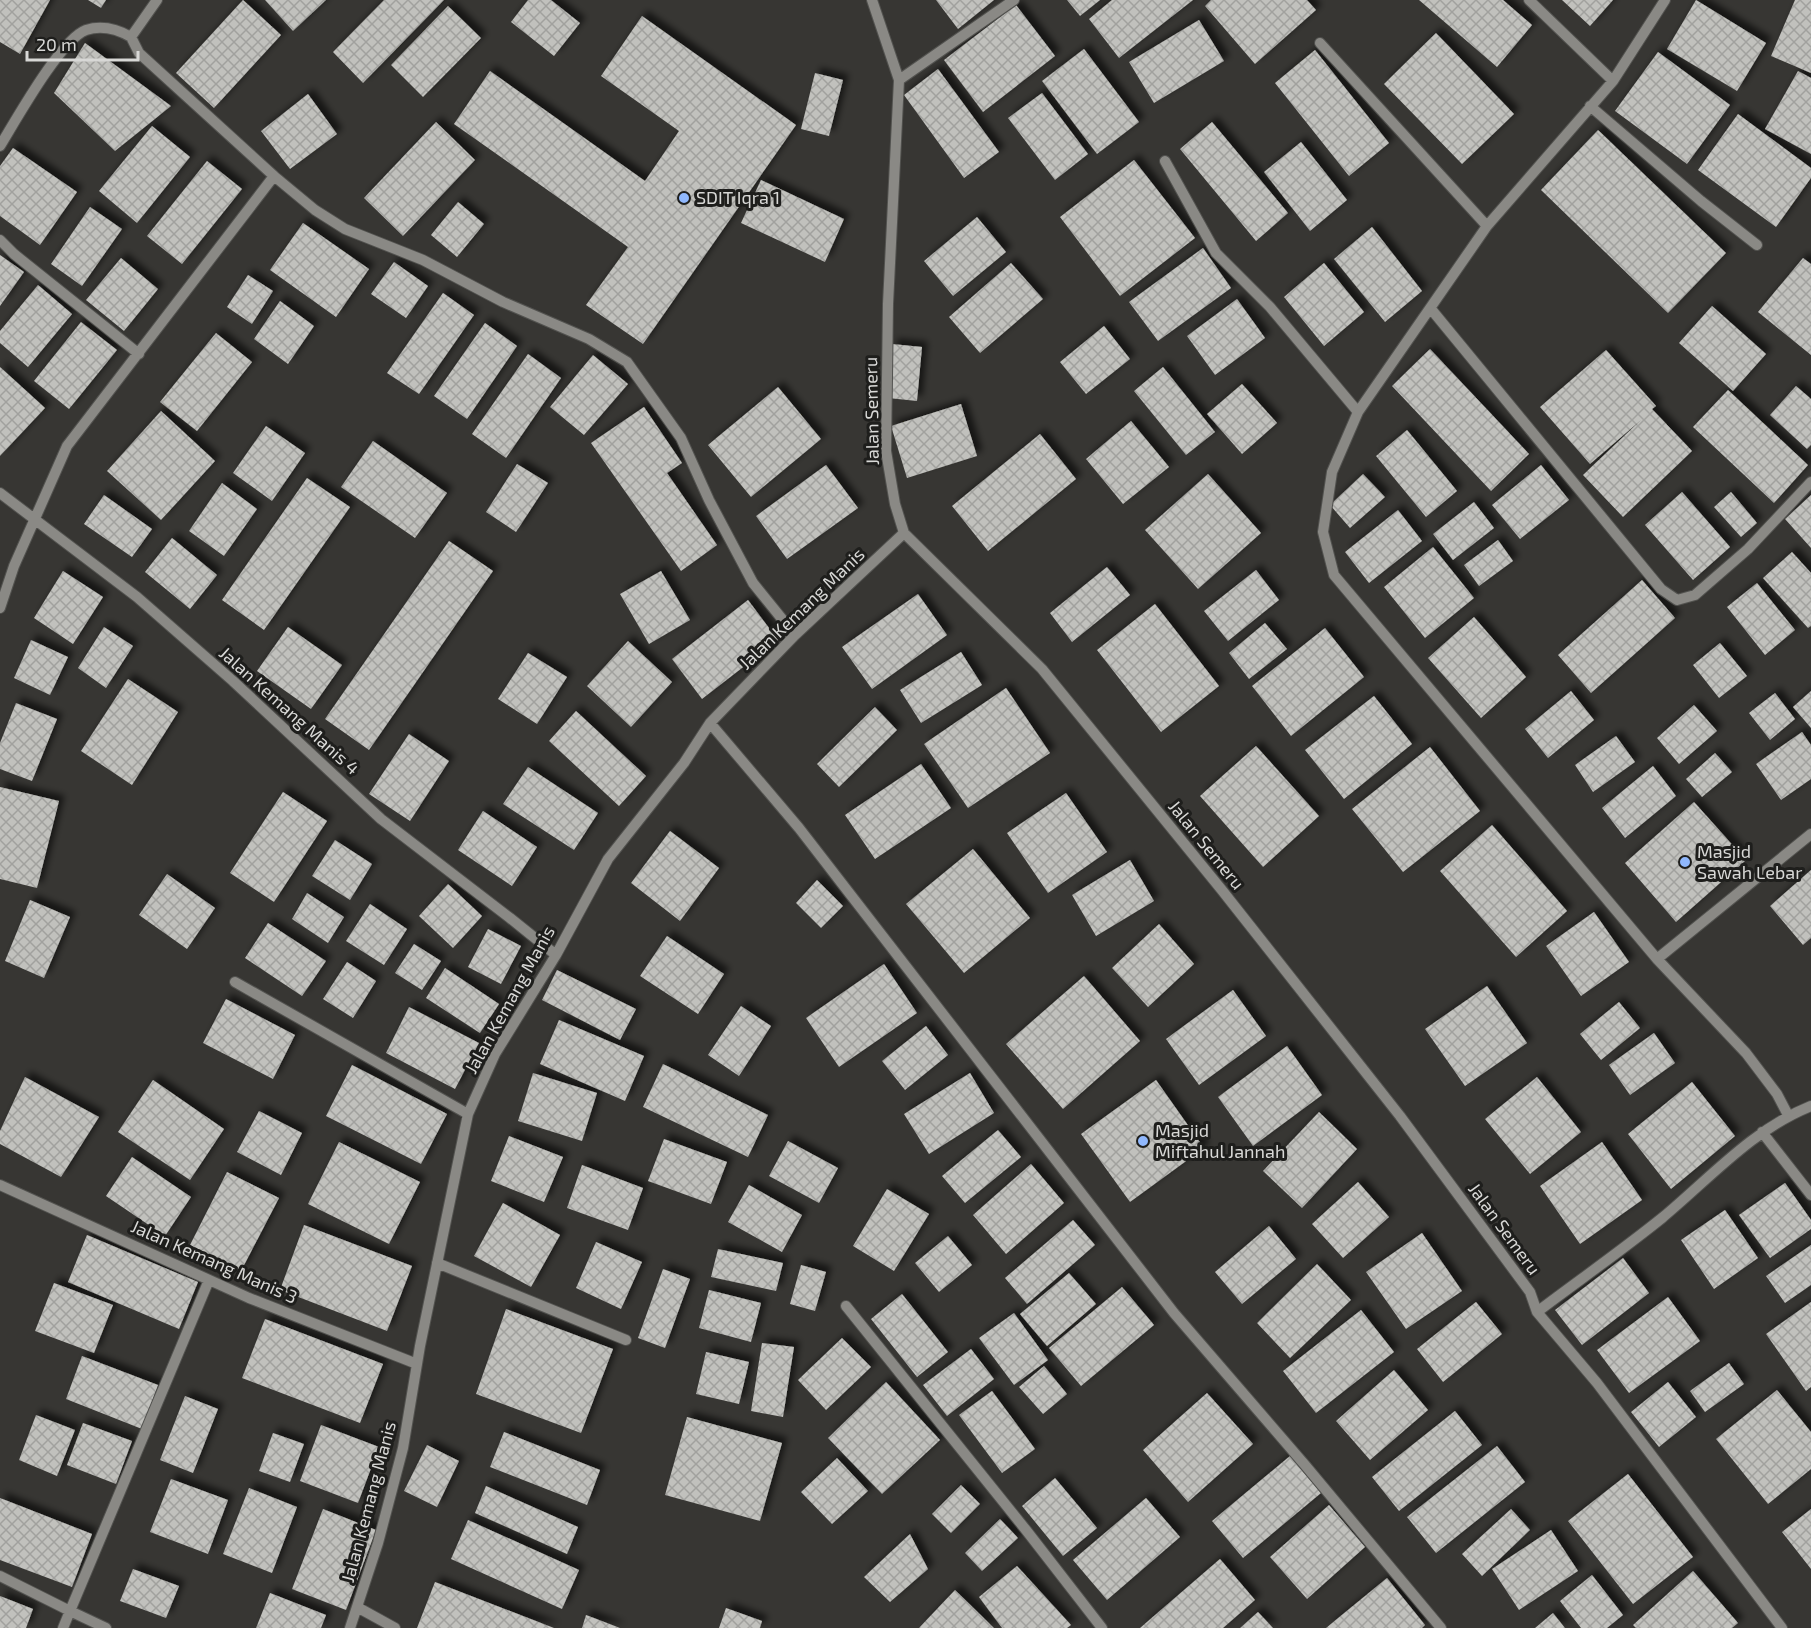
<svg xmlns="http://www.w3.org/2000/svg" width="1811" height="1628" font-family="'Exo 2',sans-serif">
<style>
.building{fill:url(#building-cross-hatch);filter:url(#shadow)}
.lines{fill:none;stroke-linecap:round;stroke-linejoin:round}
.minor-casing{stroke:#52524f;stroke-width:12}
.minor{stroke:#8a8985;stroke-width:10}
.poi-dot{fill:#90b8fd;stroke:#1e1e1c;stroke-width:2}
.labels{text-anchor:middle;stroke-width:6;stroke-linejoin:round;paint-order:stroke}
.poi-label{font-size:18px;fill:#d8d8d6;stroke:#1e1e1c;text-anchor:start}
.street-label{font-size:18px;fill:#d8d8d6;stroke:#1e1e1c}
</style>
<defs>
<pattern id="building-cross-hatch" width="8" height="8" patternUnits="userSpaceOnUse" patternTransform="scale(1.5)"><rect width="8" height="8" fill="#c1c1bd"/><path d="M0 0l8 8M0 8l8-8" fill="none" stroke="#a1a19e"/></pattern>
<filter id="shadow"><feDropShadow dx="5.5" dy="-5.5" stdDeviation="3" flood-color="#0009"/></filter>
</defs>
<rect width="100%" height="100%" fill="#373633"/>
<path class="building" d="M0,0h50l-30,54 -20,-12z
M88,0h18l-5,8z
M243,0l38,35 -67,73 -38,-35z
M265,0h61l-33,31z
M384,0h60l-81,83 -30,-31z
M528,0h23l29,23 -26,33 -43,-34z
M936,0h58l-36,29z
M1067,0h33l-20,16z
M1112,0h81l-74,58 -30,-39z
M1211,0h96l9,10 -61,54 -50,-58z
M1419,0h84l29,25 -35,42z
M1562,0h51l-23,26z
M1696,0l70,43 -29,48 -70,-42z
M1795,0h16v73l-40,-17z
M1016,5l39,51 -72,56 -39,-52z
M448,6l33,32 -58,59 -32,-32z
M642,16l154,109 -153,219 -57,-39 42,-58 -174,-123 36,-53 155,110 34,-50 -78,-55z
M1199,20l25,41 -70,42 -25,-41z
M1436,33l78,81 -52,50 -78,-80z
M85,43l86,63 -56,45 -61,-58z
M1084,49l55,73 -42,32 -55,-73z
M1315,50l74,93 -40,33 -74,-93z
M1658,52l72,53 -43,59 -72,-53z
M938,69l61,83 -35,26 -60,-83z
M1798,71l13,7v76l-46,-25z
M815,73l28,7 -14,56 -28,-7z
M1042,93l46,61 -33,26 -47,-62z
M308,94l29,40 -47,35 -29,-38z
M1738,114l73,54v10l-35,49 -78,-57z
M436,122l39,38 -72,76 -39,-38z
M1212,122l76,91 -32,28 -76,-92z
M152,126l38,31 -53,66 -38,-32z
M1598,130l128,123 -58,60 -127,-123z
M1301,142l46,58 -37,31 -46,-59z
M13,148l64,44 -37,53 -40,-29v-50z
M1134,160l61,78 -75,58 -60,-79z
M207,161l35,28 -60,75 -35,-28z
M761,180l83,39 -19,43 -84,-39z
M458,202l26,22 -27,33 -26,-22z
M90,207l32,22 -40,57 -31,-22z
M977,217l29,35 -53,44 -29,-35z
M303,223l66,46 -33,48 -66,-47z
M1372,227l50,64 -37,31 -51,-63z
M1203,248l28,40 -73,53 -29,-39z
M0,255l24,17 -24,34z
M121,258l37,31 -34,42 -38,-31z
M1803,258l8,6v91l-53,-43z
M394,262l34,24 -22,32 -35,-24z
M1011,263l32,36 -63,54 -31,-36z
M1324,263l40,49 -40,34 -40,-49z
M248,275l25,16 -21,33 -25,-17z
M38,285l34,29 -44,53 -28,-24v-12z
M443,293l31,22 -55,79 -32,-21z
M1237,299l28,39 -50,37 -28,-39z
M280,301l34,25 -26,38 -34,-25z
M1712,306l54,48 -33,37 -54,-48z
M81,322l36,28 -48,59 -35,-28z
M485,323l32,23 -50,73 -33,-23z
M1104,326l26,33 -44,35 -26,-32z
M216,333l36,29 -55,69 -37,-29z
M892,344l30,3 -5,54 -29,-3z
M1430,349l99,105 -38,37 -99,-105z
M1606,350l50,56 -4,3 40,42 -69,66 -40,-42 58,-55 -51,44 -50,-57z
M528,354l33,24 -55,80 -34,-24z
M593,355l35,29 -44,51 -34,-28z
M0,367l45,41 -45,48z
M1163,367l52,65 -29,23 -52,-64z
M1242,384l35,39 -35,31 -35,-40z
M1796,386l15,13v46l-4,4 -37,-34z
M778,387l43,52 -70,58 -43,-52z
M1728,390l80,75 -34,38 -81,-76z
M961,404l16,52 -70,22 -16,-52z
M644,407l38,56 -15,10 50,72 -36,26 -90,-128z
M161,411l54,50 -54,59 -54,-49z
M1131,421l38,46 -46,37 -37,-45z
M266,426l39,27 -33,48 -39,-28z
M1407,430l50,61 -31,26 -50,-61z
M1040,434l36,45 -88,72 -36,-45z
M373,441l74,52 -32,45 -74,-51z
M517,464l31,19 -32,49 -30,-20z
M826,465l32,43 -71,51 -31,-43z
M1541,465l28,35 -49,39 -28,-34z
M1208,474l53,59 -63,56 -53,-59z
M1363,474l22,23 -35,31 -20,-23z
M307,478l43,29 -86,123 -42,-30z
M222,483l35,26 -33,47 -35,-25z
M1682,492l48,55 -37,33 -48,-55z
M1731,492l26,31 -16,14 -27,-30z
M104,495l48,34 -20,28 -48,-33z
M1811,495v53l-26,-29z
M1474,502l20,26 -41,32 -20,-26z
M1398,510l24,31 -53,42 -24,-31z
M172,538l45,37 -27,34 -45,-37z
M1498,540l15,21 -34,25 -15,-21z
M449,541l44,30 -124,179 -44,-31z
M1433,547l41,51 -49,40 -41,-51z
M1792,552l19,21v53l-3,2 -45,-50z
M1107,567l23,28 -58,47 -22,-29z
M1256,570l23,30 -51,41 -24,-30z
M63,571l40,26 -30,47 -39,-26z
M661,571l29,49 -41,24 -29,-50z
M1642,580l33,38 -84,75 -33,-38z
M1757,583l38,47 -30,25 -38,-48z
M918,594l29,41 -75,54 -30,-42z
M748,600l30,40 -76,59 -30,-40z
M1155,604l64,82 -58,46 -64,-82z
M1474,617l52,60 -45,41 -53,-60z
M1265,623l22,26 -38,30 -20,-26z
M104,627l29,19 -27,42 -28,-20z
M288,627l54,38 -31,44 -54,-38z
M1325,628l39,49 -73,59 -39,-50z
M31,640l37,17 -18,38 -36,-17z
M628,641l44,41 -41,45 -44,-41z
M1720,643l27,33 -28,22 -26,-33z
M961,652l21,33 -61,38 -21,-33z
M528,653l39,24 -30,47 -39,-25z
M128,679l50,33 -46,73 -51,-34z
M1006,688l44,65 -82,55 -44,-64z
M1571,691l23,29 -46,38 -23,-29z
M1811,691v37l-18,-21z
M1775,693l20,26 -25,21 -21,-27z
M1374,696l38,48 -68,55 -39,-49z
M16,703l41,16 -25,62 -32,-12v-26z
M1694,705l23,26 -38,33 -22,-26z
M875,707l22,23 -58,57 -22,-23z
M576,711l70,65 -27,30 -70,-65z
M1802,732l9,13v34l-30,21 -25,-36z
M409,734l40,27 -39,60 -41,-27z
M1616,736l19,26 -42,30 -18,-27z
M1256,746l63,70 -56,51 -63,-71z
M1430,747l50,64 -77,61 -51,-63z
M1715,753l17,19 -30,25 -16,-18z
M921,764l30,44 -76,51 -30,-44z
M1653,766l23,30 -51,42 -23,-30z
M528,767l70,46 -24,37 -71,-46z
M0,787l59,14 -22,87 -37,-9z
M283,792l44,29 -53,81 -44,-29z
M1066,793l41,59 -59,41 -41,-60z
M1694,802l52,58 -70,62 -51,-59z
M483,811l54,36 -25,39 -54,-36z
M1492,825l75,86 -51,46 -76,-86z
M670,831l49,37 -39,53 -49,-38z
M335,840l37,24 -22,36 -38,-24z
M973,849l57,69 -66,55 -58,-69z
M1130,860l24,41 -58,35 -24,-41z
M1811,870v68l-8,7 -33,-39z
M167,874l48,34 -28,41 -48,-34z
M817,880l26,26 -22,22 -25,-25z
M448,884l34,32 -29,32 -34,-32z
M307,893l37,24 -16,26 -36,-24z
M30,900l40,17 -26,61 -39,-17z
M370,904l37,25 -23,36 -38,-24z
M1594,912l35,50 -48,34 -35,-50z
M268,923l58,38 -24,35 -57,-38z
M1159,924l35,40 -46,43 -36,-39z
M488,929l33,17 -20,38 -33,-17z
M667,936l57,38 -26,40 -58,-38z
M414,944l27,17 -19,29 -27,-17z
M347,962l29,19 -23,37 -30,-19z
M884,964l33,49 -78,54 -33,-49z
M445,968l54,36 -19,29 -54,-35z
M557,970l79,39 -16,31 -78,-40z
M1084,976l56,65 -77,68 -57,-65z
M1487,986l40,57 -62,43 -40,-57z
M1233,990l33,46 -67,49 -33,-46z
M226,999l69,36 -22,44 -70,-36z
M1619,1002l21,26 -39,32 -21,-26z
M741,1006l30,20 -32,50 -31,-21z
M409,1007l70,36 -24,46 -69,-36z
M559,1020l85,36 -19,45 -85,-37z
M926,1026l22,29 -43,35 -23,-29z
M1654,1033l21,30 -45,32 -21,-30z
M1287,1046l35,49 -69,51 -35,-49z
M663,1064l105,51 -20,42 -105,-50z
M352,1065l95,49 -26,50 -95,-48z
M533,1073l64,20 -15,48 -64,-20z
M970,1073l24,40 -65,41 -25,-40z
M25,1077l74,40 -38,60 -61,-33v-13z
M1537,1077l44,55 -51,42 -45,-55z
M153,1080l71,49 -34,51 -72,-48z
M1156,1080l48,68 -74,54 -49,-68z
M1692,1082l43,54 -64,53 -43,-55z
M259,1111l43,22 -21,42 -44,-23z
M1319,1112l38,37 -55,59 -39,-37z
M998,1130l23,27 -56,46 -23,-27z
M509,1136l54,21 -19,45 -53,-21z
M664,1139l63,23 -16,42 -63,-23z
M788,1141l50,27 -19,35 -50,-27z
M339,1142l81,40 -31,62 -81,-40z
M1602,1142l40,58 -62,44 -40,-58z
M132,1157l59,40 -26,39 -59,-40z
M1031,1164l33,39 -58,51 -33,-39z
M582,1165l61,23 -15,42 -61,-22z
M227,1172l52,26 -38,73 -51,-26z
M1358,1182l31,35 -46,41 -31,-34z
M1785,1183l26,37v9l-41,29 -31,-43z
M749,1185l53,30 -20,37 -54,-30z
M887,1189l42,25 -35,57 -41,-25z
M503,1203l57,32 -29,52 -57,-31z
M1725,1210l33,48 -44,31 -33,-49z
M1073,1220l22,25 -68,59 -22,-26z
M304,1225l108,41 -25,65 -107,-41z
M1269,1226l27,33 -54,45 -27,-32z
M1422,1233l40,58 -56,38 -40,-57z
M87,1235l111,47 -19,47 -111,-47z
M948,1236l24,29 -33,27 -24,-29z
M596,1242l46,20 -21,47 -45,-21z
M1811,1245v40l-26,18 -19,-27z
M718,1249l65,14 -7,28 -65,-14z
M1623,1258l26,35 -67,52 -27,-35z
M1317,1264l34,36 -61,58 -33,-35z
M801,1265l25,7 -11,39 -25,-7z
M663,1269l27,10 -25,69 -27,-10z
M1069,1273l27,31 -49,42 -27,-32z
M54,1283l59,22 -19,48 -59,-22z
M1122,1287l32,38 -73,61 -32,-38z
M709,1290l52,13 -10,39 -52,-14z
M902,1294l46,58 -31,25 -46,-58z
M1668,1297l32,44 -71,52 -32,-43z
M1476,1302l26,32 -59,48 -26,-33z
M1811,1302v85l-5,4 -40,-57z
M506,1309l107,40 -32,84 -105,-39z
M1361,1310l33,42 -78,61 -33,-42z
M1014,1313l34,47 -34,25 -35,-47z
M265,1319l118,45 -23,59 -118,-45z
M842,1338l29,29 -45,43 -28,-30z
M762,1343l32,4 -11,70 -32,-6z
M971,1349l23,30 -47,37 -24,-31z
M706,1352l43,10 -10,42 -43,-10z
M82,1356l76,29 -16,44 -76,-30z
M1729,1363l15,21 -39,28 -15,-21z
M1044,1366l23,28 -24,20 -24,-27z
M1394,1370l34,40 -58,50 -34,-39z
M886,1382l54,58 -58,54 -54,-56z
M1668,1382l28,35 -37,30 -28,-35z
M1777,1390l34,42v37l-43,35 -52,-65z
M992,1391l43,58 -33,24 -43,-58z
M1207,1393l46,51 -65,58 -45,-52z
M185,1396l33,13 -25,64 -33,-13z
M1455,1411l27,34 -83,66 -27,-34z
M36,1415l39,15 -18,46 -38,-16z
M687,1417l95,26 -22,78 -95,-26z
M83,1423l49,18 -16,43 -49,-19z
M321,1425l58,22 -21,56 -58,-22z
M504,1432l96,38 -13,35 -97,-38z
M273,1433l31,11 -14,38 -31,-11z
M427,1445l32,16 -22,46 -33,-16z
M1497,1446l28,36 -89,71 -29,-36z
M1290,1456l31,37 -78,65 -31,-37z
M837,1458l31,33 -36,33 -31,-32z
M1628,1474l65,83 -60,47 -65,-83z
M1055,1478l42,50 -34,28 -41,-50z
M171,1479l57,21 -20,54 -58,-22z
M961,1485l19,19 -29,29 -19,-19z
M486,1486l92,41 -11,27 -92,-41z
M249,1488l48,19 -25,66 -49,-19z
M0,1498l92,36 -20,53 -72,-27z
M1146,1498l34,39 -73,63 -34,-40z
M1329,1505l36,42 -58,52 -37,-42z
M323,1509l53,21 -30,80 -54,-21z
M1511,1509l19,21 -48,46 -20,-22z
M1811,1509v60l-29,-37z
M1000,1519l18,19 -36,33 -17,-18z
M468,1520l111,50 -17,39 -111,-50z
M1551,1530l27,41 -59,39 -27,-41z
M910,1534l18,35 -38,33 -26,-25z
M1220,1559l35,41 -32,28h-83z
M1017,1566l54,59 -4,3h-65l-23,-31z
M133,1569l46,17 -13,32 -46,-17z
M1693,1571l45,52 -6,5h-96l-3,-3z
M1592,1575l31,40 -16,13h-26l-21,-27z
M1387,1578l38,47 -3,3h-96z
M435,1582l119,46h-137z
M955,1590l39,38h-75z
M270,1593l56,22 -5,13h-65z
M0,1596l33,13 -7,19h-26z
M726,1608l36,13 -2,7h-41z
M1258,1612l15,16h-33z
M1553,1613l12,15h-30z
M586,1615l34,13h-38z"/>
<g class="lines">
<g class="minor-casing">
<path id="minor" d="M872,0l27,80 -11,224 -2,147 9,53 9,29 138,136 179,220 179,227 130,176 7,20 60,71 185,245
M1529,0l84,81
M1665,0l-52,81 -126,145 -129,186 -26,60 -9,60 11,43 323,384 89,94 31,41 11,21
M1320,43l167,183
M899,80l115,-80
M1590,106l111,95 56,44
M0,146c16,-26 61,-107 86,-116 16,-5 31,-1 45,7
M1165,161l51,92 54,54 88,105
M274,176l41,34 30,19 78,31 80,42 86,37 38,23 54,76 28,62 44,83 42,52
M0,240l14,14 125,100
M1431,309l230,280 16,11 18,-5 53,-46 63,-67
M0,493l137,104 96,84 148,138 129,99 46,37
M0,608l14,-42 53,-120 207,-270 -135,-123 -8,-16 26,-37
M710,723l89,105 375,485 131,152 136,163
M1657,959l154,-125
M235,982l233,132
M1762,1132l49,63
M0,1185l249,113 168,66
M437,1263l189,77
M846,1306l180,224 76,98
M1537,1312c41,-31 84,-61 125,-94 47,-39 91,-89 149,-112
M0,1576l70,35 -7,17
M357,1607l38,21
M106,1628l-36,-17 139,-331
M350,1628l28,-85 25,-95 17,-102 48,-232 27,-60 61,-99 52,-96 76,-96 26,-40 85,-88 109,-102"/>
</g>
<use href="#minor" class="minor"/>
</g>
<g class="poi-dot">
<circle cx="684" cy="198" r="6"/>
<circle cx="1685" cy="862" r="6"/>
<circle cx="1143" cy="1141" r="6"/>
</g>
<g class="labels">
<g class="poi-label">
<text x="696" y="204">SDIT Iqra 1</text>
<text x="1697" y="858">Masjid<tspan x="1697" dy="21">Sawah Lebar</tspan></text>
<text x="1155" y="1137">Masjid<tspan x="1155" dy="21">Miftahul Jannah</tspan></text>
</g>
<g class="street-label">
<text transform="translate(872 411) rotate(-91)" y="6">Jalan Semeru</text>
<text transform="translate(802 609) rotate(-44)" y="6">Jalan Kemang Manis</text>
<text transform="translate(289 711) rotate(42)" y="6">Jalan Kemang Manis 4</text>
<text transform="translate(1206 845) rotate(51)" y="6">Jalan Semeru</text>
<text transform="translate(510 1000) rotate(-61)" y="6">Jalan Kemang Manis</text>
<text transform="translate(1504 1229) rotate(54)" y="6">Jalan Semeru</text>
<text transform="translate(214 1262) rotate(24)" y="6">Jalan Kemang Manis 3</text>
<text transform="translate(369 1502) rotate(-75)" y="6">Jalan Kemang Manis</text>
</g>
</g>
<path d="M27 51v9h111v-9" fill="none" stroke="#d8d8d6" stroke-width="3"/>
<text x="36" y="51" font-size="18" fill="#d8d8d6" stroke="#1e1e1c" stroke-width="4.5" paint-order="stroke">20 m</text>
</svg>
